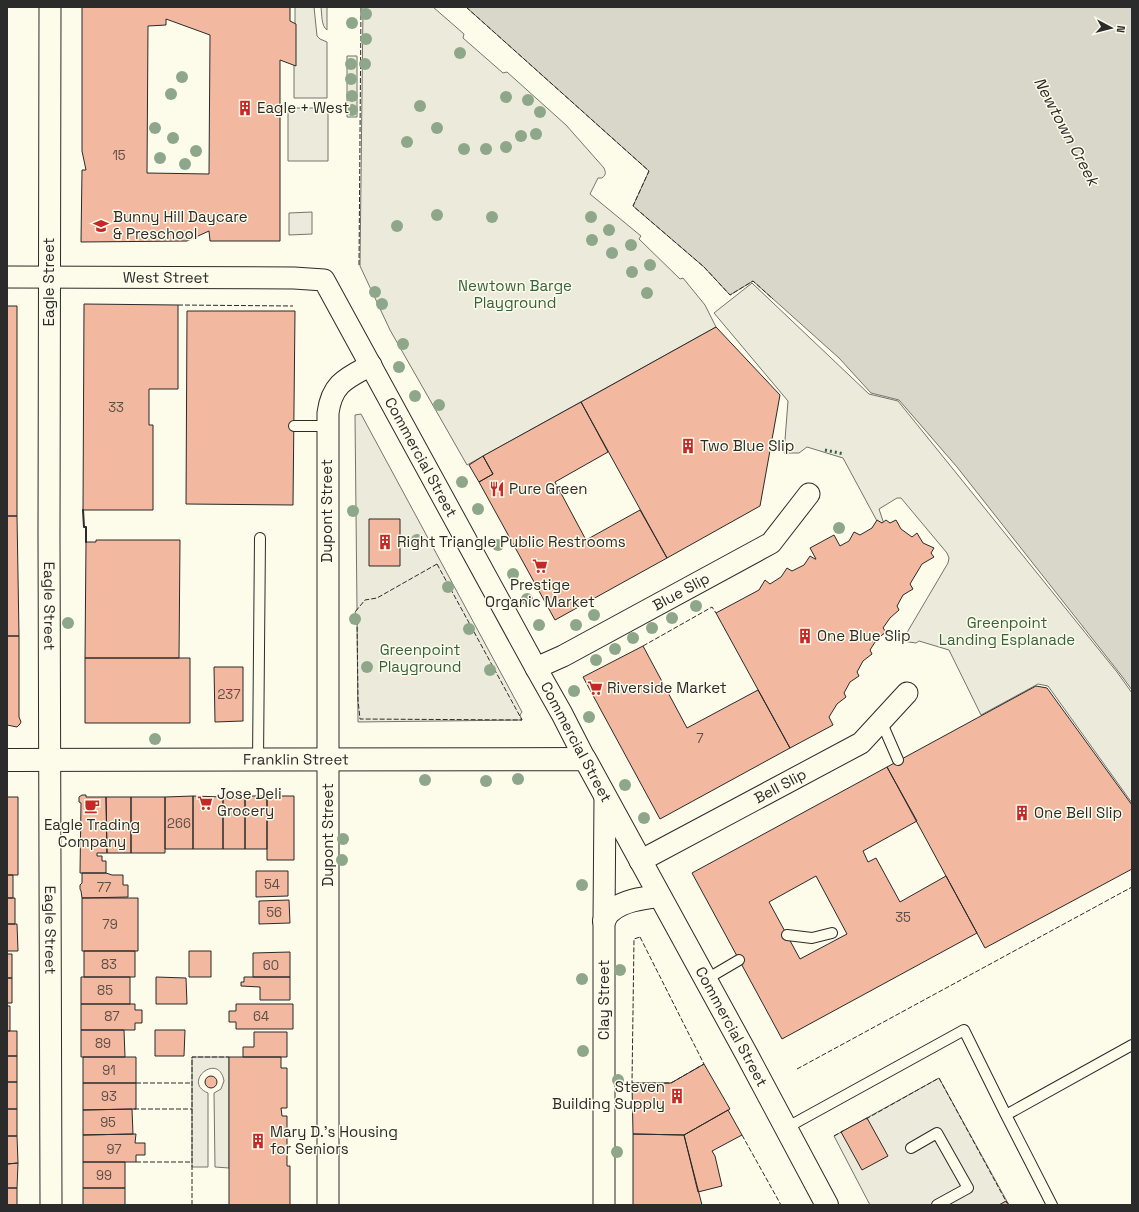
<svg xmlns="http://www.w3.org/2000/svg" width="1139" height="1212" font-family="'Space Grotesk',sans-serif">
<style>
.green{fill:#ecebdb;stroke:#74746e}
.parking{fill:#eceadb;stroke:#74746e}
.water{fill:#d8d7c9;stroke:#74746e}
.building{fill:#f2b8a0;stroke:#2b2b2b;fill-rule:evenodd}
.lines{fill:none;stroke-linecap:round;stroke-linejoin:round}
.lane-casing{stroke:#2b2b2b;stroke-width:12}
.street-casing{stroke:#2b2b2b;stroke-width:23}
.secondary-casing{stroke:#2b2b2b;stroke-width:24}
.lane{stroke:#fdfbea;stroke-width:10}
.street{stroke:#fdfbea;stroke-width:21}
.secondary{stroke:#fdfbea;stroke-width:22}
.hedge{stroke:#34623c;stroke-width:3;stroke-dasharray:2 3;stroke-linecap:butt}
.fence{stroke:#2b2b2b;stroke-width:1;stroke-dasharray:5 2;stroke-linecap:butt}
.wall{stroke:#2b2b2b;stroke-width:2}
.tree{fill:#8ea78a}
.labels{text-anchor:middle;stroke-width:3;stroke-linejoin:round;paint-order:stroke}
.number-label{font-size:13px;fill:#5d4e48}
.poi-label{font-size:15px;fill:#2b2b2b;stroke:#fdfbea;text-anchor:start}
.street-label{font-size:15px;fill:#2b2b2b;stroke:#fdfbea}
.park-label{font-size:15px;fill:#34623c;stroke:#fdfbea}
.water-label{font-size:16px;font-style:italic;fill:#2b2b2b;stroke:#fdfbea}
</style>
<rect width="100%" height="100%" fill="#fdfbea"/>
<path class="green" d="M295,7h19l3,29 3,3 7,3v56h-33v-71h1z
M321,7h6v23c-6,-4 -5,-16 -6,-23z
M363,7h70l31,27 -1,4 40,35 4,-1 59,53 38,43c2,5 2,7 -2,10h-4l-8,16 51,42 -2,3 41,40 3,-1 22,27 11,22 -249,138 -77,-135 -30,-64z
M347,56h10v61h-10z
M288,108h40v53h-40z
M312,212v22l-23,1v-22z
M752,283l117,111 29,7 219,271 15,21v110l-84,-117 -10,-2 -57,31 -32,-65 -30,-9 -3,2 -14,-2 46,-78 1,-5 -2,-5 -46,-55h-4l-18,11 5,15 -7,-3 -34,-63 -36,-11 -8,6h-15l4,-52 -74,-88z
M361,414l161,298 -2,3 2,5 -164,2 -1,-104 -2,-6 2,-2 -2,-195z
M192,1057h37v111l-14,-1 -1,-74 7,-4 3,-8c-5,-30 -43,1 -16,12v74h-16z"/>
<path class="parking" d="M939,1078l70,127h-139l-36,-69z"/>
<path class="water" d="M466,7h666v683l-11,-15 -164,-208 -58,-67 -28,-7 -32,-35 -86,-77 -23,14 -26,-28 -71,-61 16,-35z"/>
<path class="building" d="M82,7h208v14l6,3v42l-16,-6v181h-70l-1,-10 -22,10 -106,1 1,-72h4l-4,-19zM166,19l44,16 -1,139 -62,-1 1,-147 18,-1z
M84,304l94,1v84h-29v36h4v85h-70z
M7,306h10v210h-10z
M187,311h108l-2,194 -107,-1z
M716,327l64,68 -20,111 -93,52 -86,-156z
M581,402l27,50 -53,30 31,58 54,-30 27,48 -112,62 -76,-138 14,-8 -10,-18z
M483,456l10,18 -14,8 -10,-17z
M7,516h10l2,120h-12z
M369,519h31v47h-31z
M877,520l5,3 4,-3 4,3 6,-3 5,9 11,8 5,-4 6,10 11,5 -3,5 3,4 -12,7 -12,20 3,5 -10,6 -6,11 2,4 -9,8 -7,10 3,4 -9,7 -7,11 2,4 -9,7 -6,11 2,4 -9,6 -6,11 2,4 -9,7 -8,13 4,8 -43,23 -74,-135 43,-23 6,-10 5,4 11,-7 6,-9 5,3 12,-6 6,-9 5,3h1l-6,-11 24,-13 6,11 9,-5 5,-9 6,3 12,-7z
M96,540h84l-1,118h-94l1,-116h10z
M7,636h12v81l2,5 -1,2 -3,3 -10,-2z
M643,646l44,82 71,-38 32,58 -130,71 -77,-142z
M85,658h105v65h-105z
M214,667h29v54l-28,1z
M1036,686l11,2 85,117v64l-147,79 -98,-181z
M887,767l30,54 -54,30 5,11 8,-4 24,44 46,-26 31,57 -195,106 -90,-166zM816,876l31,58 -47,25 -31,-57z
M82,795h4v2h20l1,56h-10v3h5v5h4v12h-26l1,-70 -2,-1v-5z
M193,796v53h-28v-52z
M193,796l30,1v52h-30z
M245,796v53h-22v-52z
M245,796h22v53h-22z
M267,796h27v64h-27z
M7,797h11v78h-11z
M106,797h25v56h-24z
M131,797h34v56h-34z
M256,871h32v25l-32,1z
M82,873h24l6,2h11v10h5v12l-46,1 -1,-7 -1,-2v-4l2,-2z
M7,875h6v23h-6z
M7,898h8v26h-8z
M82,898h56v53h-56z
M289,900l1,23 -31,1v-23z
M7,924h10l1,27h-11z
M84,951h51v26h-51z
M189,951h22v26h-22z
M290,952v25h-37v-24z
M7,954h5v24h-5z
M81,977h49v27h-49z
M156,977l30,1 1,26h-31z
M244,977h46v23h-30v-13l-19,-1v-4h3z
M7,978h5v25h-5z
M81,1004h54v6h7v13h-7v7h-54z
M236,1004h57v25h-57v-7h-7v-11h7z
M7,1006h3v25h-3z
M81,1030h43l1,27h-44z
M155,1030h30l-1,26h-29z
M7,1031h10v25h-10z
M254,1032h33v25h-44v-10h11z
M7,1056h10v26h-10z
M83,1057h53v26h-53z
M229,1057h52v11h6v40h-6l1,8h5v50h3v39h-61z
M704,1064l26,45 -46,26 -51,-1 -1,-51h39z
M205 1082a6 6 0 1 1 12 0a6 6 0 1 1-12 0Z
M7,1082h10v27h-10z
M83,1083h53v26l-53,1z
M7,1109h10v27h-10z
M132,1109l1,25 -50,1v-25z
M728,1110l14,25 -30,16 3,5 7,30 -24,6 -14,-57z
M867,1118l21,38 -26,14 -21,-38z
M136,1134l-1,9h10v12h-9v7h-53v-27z
M633,1134l51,1 18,70h-69z
M7,1136h10l1,27 -11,1z
M83,1162h42v26h-42z
M18,1163l-1,25h-10v-24z
M7,1188h10v17h-10z
M83,1188h42v17h-42z
M1006,1201l3,4h-10z"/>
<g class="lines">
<g class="lane-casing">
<path id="lane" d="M294,426h33
M881,721l17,39
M258,760l2,-222
M787,935l25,3 20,-5
M705,980l34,-20
M1006,1115l46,90
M786,1128l178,-98 42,85 126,-70
M911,1148l26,-15 31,55 -31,17"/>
</g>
<g class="street-casing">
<g id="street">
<path id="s1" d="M50,7l-1,528 2,670"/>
<path id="s2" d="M7,277l287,1 30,2 212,388 26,46 23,45"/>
<path id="s3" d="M536,668l27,-12 208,-113 38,-49"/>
<path id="s4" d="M640,861l221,-118 46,-50"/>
<path d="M328,1205v-792c4,-30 19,-35 43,-48"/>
<path d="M604,1205v-284l1,-125"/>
</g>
</g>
<g class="secondary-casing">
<g id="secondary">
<path id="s5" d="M7,760l578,-1 162,296 80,150"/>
<path d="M604,921c2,-4 4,-8 7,-10 13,-11 33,-13 48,-15"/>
</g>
</g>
<use href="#lane" class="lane"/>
<use href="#street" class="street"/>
<use href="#secondary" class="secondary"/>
<path class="hedge" d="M825,450l19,4"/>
<path class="fence" d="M466,7l183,164 -16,35 71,61 26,28 23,-14 20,18
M359,265l2,-258
M178,305l115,1
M437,564l85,156 -162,-1 -2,-19 -1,-82 -2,-6 10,-12 12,-2z
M643,646l69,-39 4,6
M640,937l64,127 -33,19h-39l2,-144z
M797,1069l335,-182
M136,1083h56
M134,1109h58
M866,1119l73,-41 68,125
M742,1135l39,70
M834,1136l9,-5
M136,1162h56
M192,1205v-148h37"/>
<path class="wall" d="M83,510l1,17h2v15"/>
</g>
<g class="tree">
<circle cx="366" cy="14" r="6"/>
<circle cx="352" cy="23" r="6"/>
<circle cx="366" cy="39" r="6"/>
<circle cx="460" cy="53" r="6"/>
<circle cx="351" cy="64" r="6"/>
<circle cx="365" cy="64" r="6"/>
<circle cx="182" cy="77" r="6"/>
<circle cx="351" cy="79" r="6"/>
<circle cx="171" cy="94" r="6"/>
<circle cx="352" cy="96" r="6"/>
<circle cx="506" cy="97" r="6"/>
<circle cx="528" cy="100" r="6"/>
<circle cx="420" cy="106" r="6"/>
<circle cx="352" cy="110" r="6"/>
<circle cx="540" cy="112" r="6"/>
<circle cx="155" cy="128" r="6"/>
<circle cx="437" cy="128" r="6"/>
<circle cx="536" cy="134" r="6"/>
<circle cx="521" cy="136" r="6"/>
<circle cx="173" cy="138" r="6"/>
<circle cx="407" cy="142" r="6"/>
<circle cx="506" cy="147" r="6"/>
<circle cx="464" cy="149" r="6"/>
<circle cx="486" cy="149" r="6"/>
<circle cx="196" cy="151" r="6"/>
<circle cx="160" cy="158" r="6"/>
<circle cx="185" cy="164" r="6"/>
<circle cx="437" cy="215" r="6"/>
<circle cx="492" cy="217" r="6"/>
<circle cx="591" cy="217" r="6"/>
<circle cx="397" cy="226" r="6"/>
<circle cx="609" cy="230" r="6"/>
<circle cx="592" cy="240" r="6"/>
<circle cx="631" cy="245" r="6"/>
<circle cx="612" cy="253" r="6"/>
<circle cx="650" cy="265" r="6"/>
<circle cx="632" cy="272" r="6"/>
<circle cx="375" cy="292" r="6"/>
<circle cx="647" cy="293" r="6"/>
<circle cx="382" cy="304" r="6"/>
<circle cx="403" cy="344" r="6"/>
<circle cx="399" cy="367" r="6"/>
<circle cx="415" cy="396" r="6"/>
<circle cx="439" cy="405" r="6"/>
<circle cx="462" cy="482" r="6"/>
<circle cx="478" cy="509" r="6"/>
<circle cx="353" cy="511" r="6"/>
<circle cx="839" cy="528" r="6"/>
<circle cx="417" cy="540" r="6"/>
<circle cx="498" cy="545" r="6"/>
<circle cx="513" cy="574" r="6"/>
<circle cx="448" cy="587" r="6"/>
<circle cx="527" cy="599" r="6"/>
<circle cx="696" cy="606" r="6"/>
<circle cx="594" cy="615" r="6"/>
<circle cx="672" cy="618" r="6"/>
<circle cx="355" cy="619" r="6"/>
<circle cx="68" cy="623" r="6"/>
<circle cx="539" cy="625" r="6"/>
<circle cx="576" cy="625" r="6"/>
<circle cx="652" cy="628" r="6"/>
<circle cx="469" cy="629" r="6"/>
<circle cx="633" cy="638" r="6"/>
<circle cx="615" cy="649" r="6"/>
<circle cx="596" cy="660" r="6"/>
<circle cx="367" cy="667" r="6"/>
<circle cx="490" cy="670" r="6"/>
<circle cx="574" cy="691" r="6"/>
<circle cx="589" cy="717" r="6"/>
<circle cx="155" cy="739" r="6"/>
<circle cx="518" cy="779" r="6"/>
<circle cx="425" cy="780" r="6"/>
<circle cx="486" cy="781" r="6"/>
<circle cx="625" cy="785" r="6"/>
<circle cx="644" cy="818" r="6"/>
<circle cx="343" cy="839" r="6"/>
<circle cx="342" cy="860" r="6"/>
<circle cx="582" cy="885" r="6"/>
<circle cx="620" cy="970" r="6"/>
<circle cx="582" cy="979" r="6"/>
<circle cx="583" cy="1051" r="6"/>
<circle cx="618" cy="1080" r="6"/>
<circle cx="617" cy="1152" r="6"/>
</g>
<defs>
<g id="building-bare" transform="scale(1.2)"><path d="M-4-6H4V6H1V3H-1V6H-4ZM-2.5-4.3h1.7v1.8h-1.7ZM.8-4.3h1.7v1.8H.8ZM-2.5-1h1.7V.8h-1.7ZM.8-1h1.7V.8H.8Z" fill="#c62828" stroke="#fdfbea" stroke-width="2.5" paint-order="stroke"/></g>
<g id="school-bare" transform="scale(1.2)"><path d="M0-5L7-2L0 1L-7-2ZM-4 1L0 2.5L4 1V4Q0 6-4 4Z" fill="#c62828" stroke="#fdfbea" stroke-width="2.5" paint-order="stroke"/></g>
<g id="restaurant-bare" transform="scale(1.2)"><path d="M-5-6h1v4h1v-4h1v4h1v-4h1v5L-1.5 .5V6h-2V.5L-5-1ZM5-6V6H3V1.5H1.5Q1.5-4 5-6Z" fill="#c62828" stroke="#fdfbea" stroke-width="2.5" paint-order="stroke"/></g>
<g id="supermarket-bare" transform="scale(1.2)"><path d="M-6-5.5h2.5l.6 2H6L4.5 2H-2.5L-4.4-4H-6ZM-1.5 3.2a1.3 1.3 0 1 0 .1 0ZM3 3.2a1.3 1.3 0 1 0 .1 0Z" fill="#c62828" stroke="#fdfbea" stroke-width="2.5" paint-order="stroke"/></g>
<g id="cafe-bare" transform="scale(1.2)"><path d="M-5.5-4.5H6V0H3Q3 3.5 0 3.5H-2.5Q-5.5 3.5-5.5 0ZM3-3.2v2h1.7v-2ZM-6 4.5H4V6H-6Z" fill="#c62828" stroke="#fdfbea" stroke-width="2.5" paint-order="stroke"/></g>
</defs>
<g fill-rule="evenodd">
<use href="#building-bare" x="245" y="108"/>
<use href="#school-bare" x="101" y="226"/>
<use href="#building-bare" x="688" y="446"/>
<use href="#restaurant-bare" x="497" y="489"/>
<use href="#building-bare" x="385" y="542"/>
<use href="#supermarket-bare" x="540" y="566"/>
<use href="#building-bare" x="805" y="636"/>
<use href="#supermarket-bare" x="595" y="688"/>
<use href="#supermarket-bare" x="205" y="803"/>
<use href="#cafe-bare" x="92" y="806"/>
<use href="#building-bare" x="1022" y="813"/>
<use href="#building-bare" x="677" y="1096"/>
<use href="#building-bare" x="258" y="1141"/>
</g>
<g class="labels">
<g class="number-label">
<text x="119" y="160">15</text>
<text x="116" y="412">33</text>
<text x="229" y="699">237</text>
<text x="700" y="743">7</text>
<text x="179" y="828">266</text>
<text x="272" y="889">54</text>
<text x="104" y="892">77</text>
<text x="274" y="917">56</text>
<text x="903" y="922">35</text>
<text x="110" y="929">79</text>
<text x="109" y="969">83</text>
<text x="271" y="970">60</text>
<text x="105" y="995">85</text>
<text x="112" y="1021">87</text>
<text x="261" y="1021">64</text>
<text x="103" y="1048">89</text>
<text x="109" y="1075">91</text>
<text x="109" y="1101">93</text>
<text x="108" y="1127">95</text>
<text x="114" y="1154">97</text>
<text x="104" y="1180">99</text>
</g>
<g class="poi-label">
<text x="257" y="113">Eagle + West</text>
<text x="113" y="222">Bunny Hill Daycare<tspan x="113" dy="17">&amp; Preschool</tspan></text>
<text x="700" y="451">Two Blue Slip</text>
<text x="509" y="494">Pure Green</text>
<text x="397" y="547">Right Triangle Public Restrooms</text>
<text x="540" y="590" text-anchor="middle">Prestige<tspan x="540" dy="17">Organic Market</tspan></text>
<text x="817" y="641">One Blue Slip</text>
<text x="607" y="693">Riverside Market</text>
<text x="217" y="799">Jose Deli<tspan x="217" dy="17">Grocery</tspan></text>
<text x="1034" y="818">One Bell Slip</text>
<text x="92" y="830" text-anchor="middle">Eagle Trading<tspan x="92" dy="17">Company</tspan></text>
<text x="665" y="1092" text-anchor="end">Steven<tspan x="665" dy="17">Building Supply</tspan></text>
<text x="270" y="1137">Mary D.'s Housing<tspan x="270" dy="17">for Seniors</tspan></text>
</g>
<g class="street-label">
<text dy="5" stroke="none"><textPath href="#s2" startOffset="159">West Street</textPath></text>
<text transform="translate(49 282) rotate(-90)" y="5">Eagle Street</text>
<text dy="5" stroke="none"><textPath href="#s2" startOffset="519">Commercial Street</textPath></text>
<text transform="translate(327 511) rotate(-90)" y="5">Dupont Street</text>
<text dy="5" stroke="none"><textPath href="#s3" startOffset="164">Blue Slip</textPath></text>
<text dy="5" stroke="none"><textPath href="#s1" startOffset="599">Eagle Street</textPath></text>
<text transform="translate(576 742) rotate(62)" y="5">Commercial Street</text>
<text dy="5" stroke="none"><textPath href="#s5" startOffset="289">Franklin Street</textPath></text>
<text dy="5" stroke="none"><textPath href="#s4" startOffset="159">Bell Slip</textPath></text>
<text transform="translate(328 835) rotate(-90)" y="5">Dupont Street</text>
<text dy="5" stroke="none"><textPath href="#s1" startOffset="923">Eagle Street</textPath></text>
<text transform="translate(604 1000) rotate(-90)" y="5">Clay Street</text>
<text dy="5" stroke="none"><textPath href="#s5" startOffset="883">Commercial Street</textPath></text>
</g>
<g class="park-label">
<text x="515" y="291">Newtown Barge<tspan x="515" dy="17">Playground</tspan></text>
<text x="1007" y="628">Greenpoint<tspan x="1007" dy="17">Landing Esplanade</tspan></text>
<text x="420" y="655">Greenpoint<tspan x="420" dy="17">Playground</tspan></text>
</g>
<g class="water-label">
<text transform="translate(1067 131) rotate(62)" y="6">Newtown Creek</text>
</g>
</g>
<rect width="1139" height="1212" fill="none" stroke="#2b2b2b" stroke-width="16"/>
<g transform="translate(1111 28) rotate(97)" stroke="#fdfbea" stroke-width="3" paint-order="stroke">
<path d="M0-3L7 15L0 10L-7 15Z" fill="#2b2b2b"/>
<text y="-6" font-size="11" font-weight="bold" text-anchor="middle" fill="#2b2b2b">N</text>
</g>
</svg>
